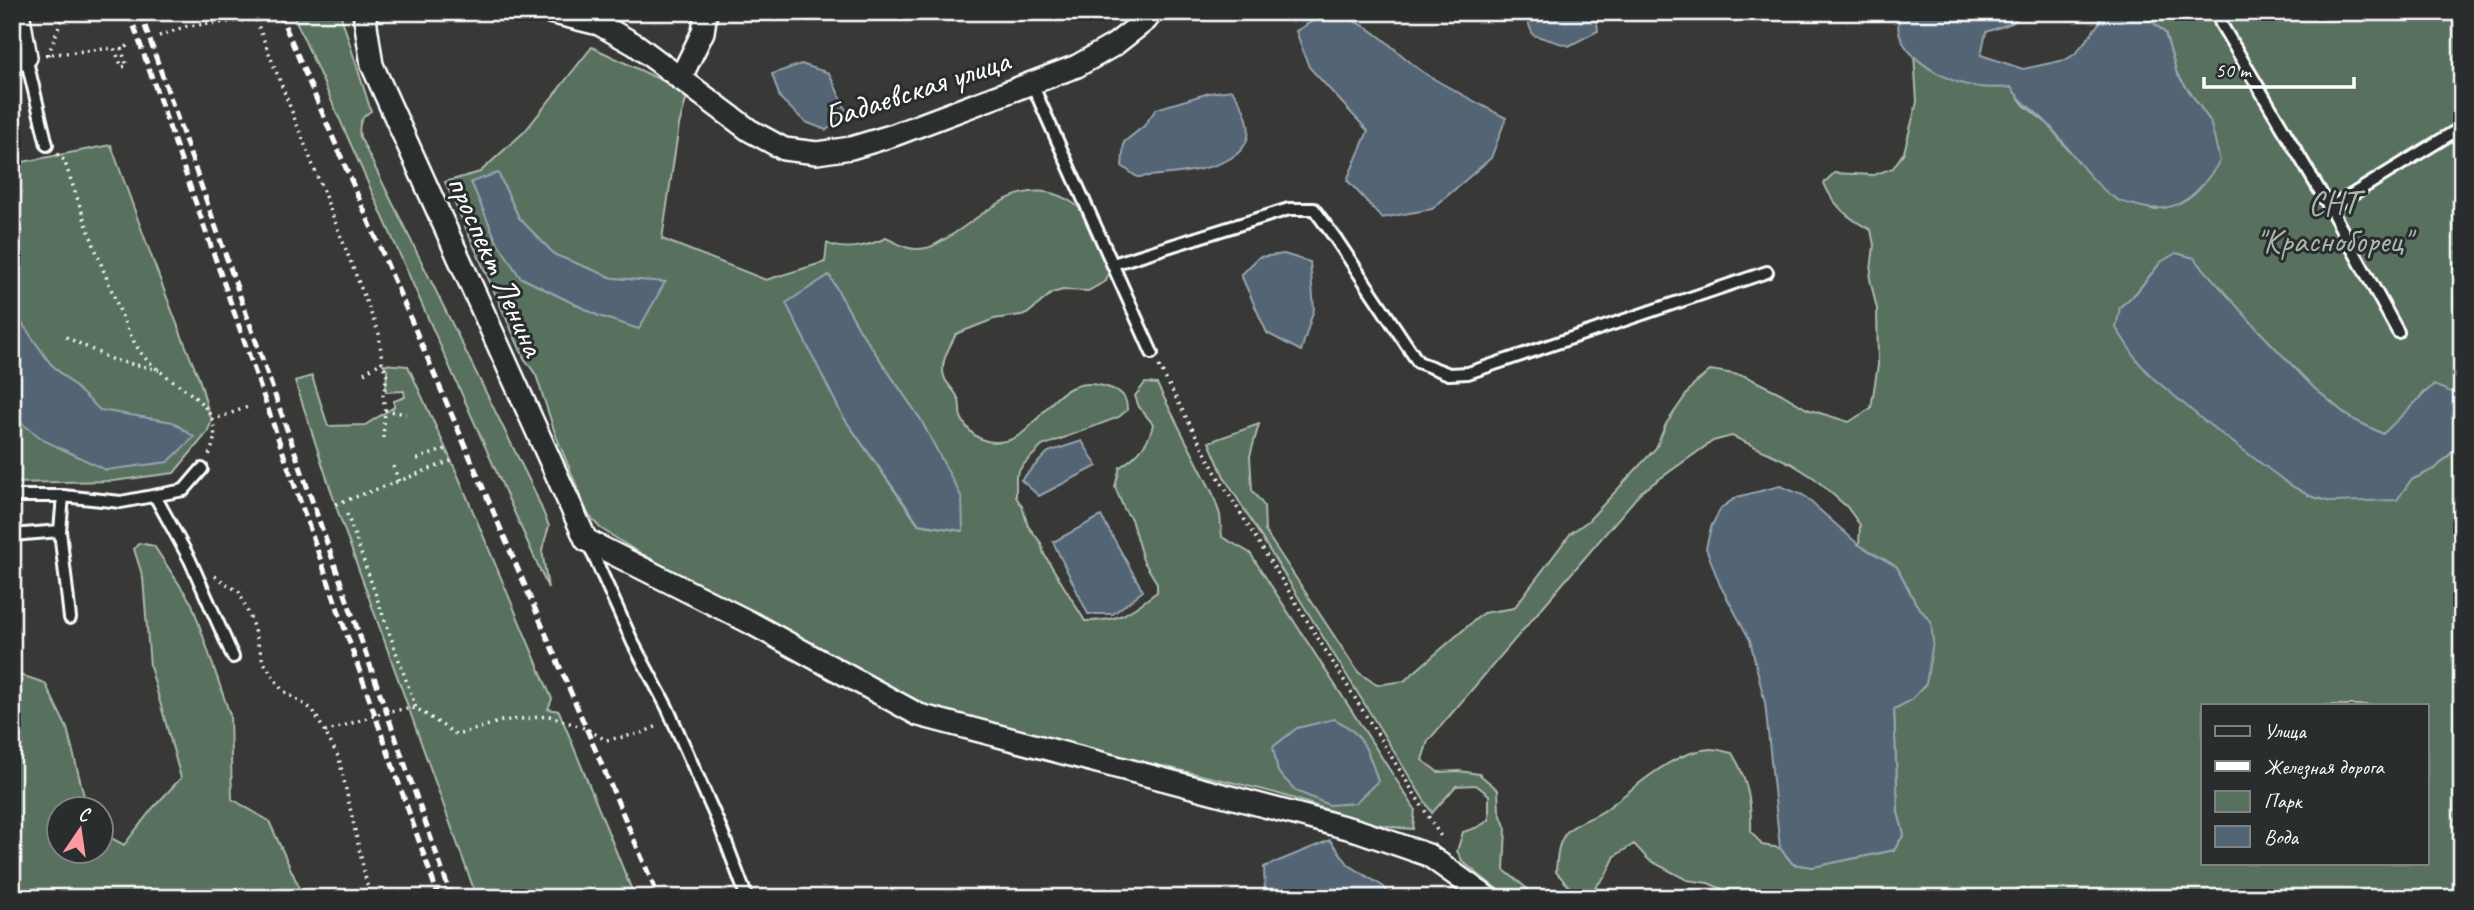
<svg xmlns="http://www.w3.org/2000/svg" width="2474" height="910" font-family="Caveat,sans-serif">
<style>
.green{fill:#58715e;stroke:#acb8ae;stroke-width:2;fill-rule:evenodd}
.water{fill:#526575;stroke:#97a3ac;stroke-width:2}
.lines{fill:none;stroke-linecap:round;stroke-linejoin:round}
.lane-casing{stroke:#fff;stroke-width:16}
.street-casing{stroke:#fff;stroke-width:26}
.path{stroke:#fff;stroke-width:3.5;stroke-dasharray:2 5;stroke-linecap:butt}
.lane{stroke:#2a2d2e;stroke-width:10}
.street{stroke:#2a2d2e;stroke-width:21}
.rail{stroke:#fff;stroke-width:5;stroke-dasharray:10 5;stroke-linecap:butt}
.labels{text-anchor:middle;stroke-width:6;stroke-linejoin:round;paint-order:stroke}
.street-label{font-size:33px;fill:#fff;stroke:#2a2d2e}
.park-label{font-size:33px;fill:#acb8ae;stroke:#2a2d2e}
</style>
<rect width="100%" height="100%" fill="#383836"/>
<filter id="ink" filterUnits="userSpaceOnUse"><feTurbulence type="fractalNoise" baseFrequency=".0143" numOctaves="2"/><feDisplacementMap in="SourceGraphic" scale="14" xChannelSelector="R" yChannelSelector="G"/><feConvolveMatrix kernelMatrix="1 2 1 2 8 2 1 2 1" color-interpolation-filters="sRGB"/></filter>
<g filter="url(#ink)">
<path class="green" d="M292,12h43l6,4 30,95c-11,7 -13,14 -11,26l174,353 15,36 -7,24 6,38z
M2141,12h321v389l-10,-9h-28l-12,16 -29,26 -33,-16 -36,-30 -54,-56 -99,-70 -25,31 -16,14 291,173c22,-10 38,-20 51,-41v459h-732l-3,-7 -19,-8 -21,-3 -38,-20 -15,-16 -19,12 -9,19 -13,15 -22,-1 -15,-17c1,-14 1,-30 12,-41 9,-9 26,-13 37,-21 30,-22 67,-59 106,-61 7,0 15,3 21,4 15,24 20,50 19,78l11,14 18,3 13,16 20,3 81,-17 10,-16 -6,-21 -4,-104 17,-9 20,-78 -15,-18 -19,-37 -38,-22 1,-20 -13,-18 -33,-29 -22,-14 -60,-28 -19,5 -72,51 -213,249 -6,19 16,12 21,-1 20,3 19,16 1,20 7,19 -2,41 35,28h-31l-45,-36 -6,-11 6,-19 15,-5 11,-7v-25l-13,-10 -20,1 -24,27 -208,-336 -15,-35 50,-18 -9,32 2,34 12,16 1,25 93,141 19,13 27,-4 79,-68 31,-5 57,-75 17,-12 68,-73 10,-24 27,-39 18,-15 34,6 35,17 27,16 42,13 22,-14 7,-43 -1,-56 -7,-30 4,-34 -3,-15c-22,-11 -38,-24 -47,-47l10,-10 40,2 19,-7 11,-16 13,-50 -3,-48c26,28 60,35 97,33l13,18 24,19 17,22 53,54 38,10 54,-89 -33,-47 -12,-41zM2203,705h224v158h-224z
M592,47l96,46 -9,32 -17,114 104,41 59,-18 2,-19c16,9 42,3 59,-5 14,6 23,14 40,10 7,-1 13,-6 19,-9 34,-19 63,-55 106,-46 11,3 25,10 32,19 7,8 21,47 26,59l-3,10 -18,10 -25,-1 -11,3 -25,21 -33,5 -38,15c-6,13 -18,30 -11,45 4,8 12,13 14,22 2,5 0,11 2,16 5,11 14,21 26,24 43,9 53,-40 86,-54 12,-5 25,-3 37,1 13,4 17,10 17,22l-8,7 -77,29 -20,20 -6,10v21l6,9 6,20 13,17 3,11 41,67c36,0 44,-8 72,-29v-9l-14,-23 -12,-41 -7,-10 -9,-22 5,-20c16,-10 30,-25 33,-43l-14,-17 -4,-11 10,-13 12,1 56,110 7,21 2,22 28,16 165,256 -2,20c-51,-2 -100,-27 -149,-39 -107,-26 -214,-49 -321,-74l-26,-11 -284,-156 -33,-21 -12,-14 -32,-78 -20,-61 -12,-17 -79,-176 35,-10 45,-41zM498,173l21,45 36,37 58,23 51,5 -65,33 -79,-39zM829,275l32,57 60,88 41,111 -44,-7 -76,-109z
M111,145c28,77 55,155 87,231 6,15 7,29 14,44l-5,13 -33,40 -61,8 -101,2v-319z
M383,364l25,2 48,105 96,228 -4,10 11,2 76,187h-158l-139,-386 -43,-131 17,-5 16,50 37,-1 29,-18v-6l11,-4 -1,-6 -18,1 1,-23z
M139,543l15,3 38,58 38,111 2,84 37,22 29,64 2,13h-288v-226l33,11 22,45 20,80h-27v42h42v-17l22,12 28,-36 29,-31 -31,-112 -7,-88 -9,-29z"/>
<path class="water" d="M1524,12h72l2,19 -29,15 -36,-11z
M1901,12h118l1,4 -8,7 -26,9 -5,23 42,14 42,-9 10,-6 13,-16 11,-15 2,-11h40l24,21 12,41 33,47 10,40c-20,31 -42,56 -82,45 -6,-2 -15,-3 -20,-6 -26,-14 -50,-54 -69,-75 -13,-15 -27,-20 -38,-38 -14,1 -30,2 -44,-2 -29,-7 -81,-37 -66,-73z
M1323,15c50,1 68,37 106,61 25,15 51,28 77,42l-15,40 -59,51 -50,9 -35,-38 21,-49 -59,-64 -13,-36z
M801,64l28,9 20,43 -23,14 -21,-8 -25,-24 -8,-24z
M1232,90c56,78 -43,83 -95,87l-15,-11 2,-24 20,-16 12,-17 53,-16z
M498,173l21,45 36,37 58,23 52,4 -26,47 -40,-13 -79,-39 -24,-37 -25,-58z
M2176,253l18,5 66,74 54,56 36,30 33,16 50,-49 19,7 10,9v38l-6,9 -20,20 -25,12 -14,20 -66,2 -21,-6 -20,-11 -87,-65 -50,-42 -14,-15 -23,-35 4,-21 16,-14 25,-31z
M1284,254l26,8 4,47 -13,42 -34,-18 -26,-58 18,-18z
M829,275l32,57 60,88 41,78 1,33 -44,-7 -77,-109 -56,-112z
M12,309l38,54 50,47 73,12 21,15 -26,25 -62,8 -61,-29 -33,-25z
M1082,441l15,25 -58,30 -18,-16 27,-28z
M1780,486l23,9 56,50 38,22 19,37 15,18 2,20 -7,42 -15,16 -17,9 4,104 6,21 -10,16 -81,17 -20,-3 -13,-16 -15,-145 -15,-63 -30,-55 -14,-37 5,-21 10,-19 16,-11z
M1101,516l42,75 -30,23h-25l-35,-72z
M1334,719c30,14 34,32 44,62l-23,22 -26,2 -33,-14 -18,-19 -5,-25 24,-19z
M1330,840l19,25 35,22 7,11h-122l-4,-4 -1,-27z"/>
<g class="lines">
<g class="lane-casing">
<path id="lane" d="M2217,12l4,12 109,184 68,124
M26,57l21,88
M1032,84l120,269
M2330,208l132,-81
M1113,264l176,-55h25l22,30 82,123 31,12 19,-1 299,-101
M12,496h51l58,6 63,-12 18,-21
M155,496l35,64 43,97
M60,531l10,87
M12,535l48,-4 3,-35
M588,543l45,100 34,64 54,122 26,69"/>
</g>
<g class="street-casing">
<path id="street" d="M364,12l8,53 214,475 165,83 168,92 440,116 69,24 60,43
M550,12l49,12 37,21 113,85 35,19 33,4 34,-5 43,-13 183,-69 37,-21 32,-25 6,-8
M12,60l14,-3 -8,-45
M680,79l23,-47 3,-20"/>
</g>
<path class="path" d="M288,14l5,-2
M256,20l123,314 3,28 5,14 -4,19 2,15
M159,36l28,-10 81,-8
M45,55l69,-7 8,19 5,-1 -6,-18 7,-2
M48,55l14,-36
M57,154l7,6c16,46 31,91 50,136 7,18 14,37 25,54 23,36 96,49 70,105
M66,337l47,23 46,10
M1159,366l59,111 225,363
M364,373l18,-11
M212,420l36,-13
M383,438l2,-28 21,4
M417,459l29,-10
M393,466l6,15 52,-20
M336,504l63,-23
M347,514l69,194
M215,576l24,16 11,25 13,44 19,29 31,20 26,48 31,140
M325,732l63,-21 28,-3 41,27 45,-14 47,-5 38,13 19,11 33,-6 21,-9"/>
<use href="#lane" class="lane"/>
<use href="#street" class="street"/>
<path class="rail" d="M129,12l310,886
M140,12l312,886
M279,12l380,886"/>
</g>
</g>
<g class="labels">
<g class="street-label">
<text transform="translate(916 88) rotate(-18)" y="12">Бадаевская улица</text>
<text transform="translate(497 265) rotate(66)" y="12">проспект Ленина</text>
</g>
<g class="park-label">
<text x="2333" y="214">СНТ<tspan x="2333" dy="38">"Красноборец"</tspan></text>
</g>
</g>
<rect width="2474" height="910" fill="none" stroke="#2a2d2e" stroke-width="42"/>
<rect x="21" y="21" width="2432" height="868" fill="none" stroke="#fff" stroke-width="2.5" filter="url(#ink)"/>
<rect x="2201" y="704" width="228" height="161" fill="#2a2d2e" stroke="#7f8182" stroke-width="2"/>
<rect x="2215" y="726" width="35" height="10" fill="#2a2d2e" stroke="#7f8182" stroke-width="2"/>
<text x="2264" y="738" font-size="21" fill="#ffffff">Улица</text>
<rect x="2215" y="761" width="35" height="10" fill="#ffffff" stroke="#7f8182" stroke-width="2"/>
<text x="2264" y="774" font-size="21" fill="#ffffff">Железная дорога</text>
<rect x="2215" y="791" width="35" height="21" fill="#58715e" stroke="#7f8182" stroke-width="2"/>
<text x="2264" y="808" font-size="21" fill="#ffffff">Парк</text>
<rect x="2215" y="826" width="35" height="21" fill="#526575" stroke="#7f8182" stroke-width="2"/>
<text x="2264" y="844" font-size="21" fill="#ffffff">Вода</text>
<g transform="translate(80 830) rotate(13)"><circle r="33" fill="#2a2d2e" stroke="#7f8182" stroke-width="2"/>
<path d="M0-5L12 26L0 18L-12 26Z" fill="#ff9aa2"/>
<text y="-10" font-size="19" font-weight="bold" text-anchor="middle" fill="#ffffff">С</text>
</g>
<path d="M2204 77v10h150v-10" fill="none" stroke="#ffffff" stroke-width="3.5"/>
<text x="2215" y="77" font-size="21" fill="#ffffff" stroke="#2a2d2e" stroke-width="5" paint-order="stroke">50 m</text>
</svg>
